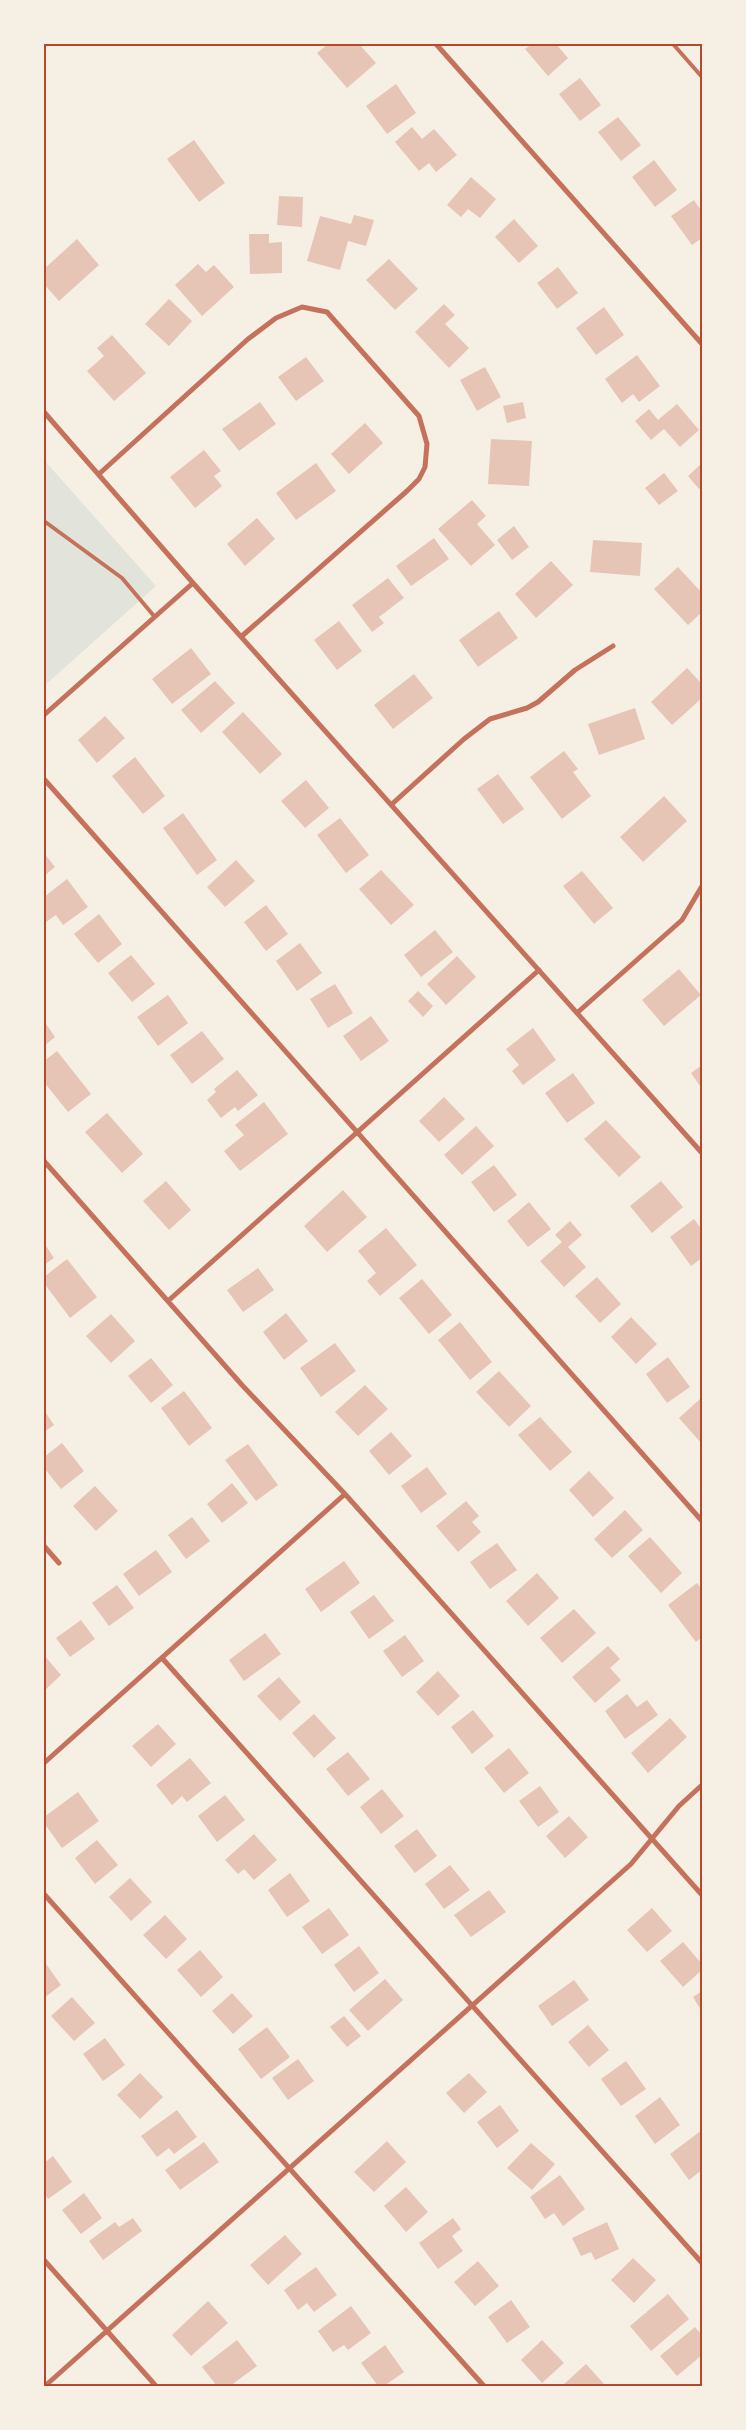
<svg xmlns="http://www.w3.org/2000/svg" width="746" height="2430" font-family="'Space Grotesk',sans-serif">
<style>
.green{fill:#e2e4dc}
.building{fill:#e6c5b7}
.lines{fill:none;stroke-linecap:round;stroke-linejoin:round}
.service{stroke:#c5725c;stroke-width:4}
.minor{stroke:#c5725c;stroke-width:5}
.neatline{fill:none;stroke:#b5482f;stroke-width:2}
</style>
<rect width="100%" height="100%" fill="#f6efe4"/>
<path class="green" d="M44,460l112,126 -112,100z"/>
<path class="building" d="M328,44h31l17,19 -29,25 -30,-35z
M532,44h24l12,14 -20,18 -23,-27z
M580,78l21,27 -21,16 -21,-27z
M396,84l20,29 -29,21 -21,-28z
M618,117l23,28 -20,16 -23,-29z
M412,127l10,12 12,-10 23,26 -21,17 -7,-9 -10,8 -24,-29z
M194,140l31,43 -26,19 -32,-43z
M654,160l23,30 -22,17 -23,-30z
M471,177l25,22 -16,19 -12,-9 -7,8 -14,-12z
M279,196l24,1 -1,30 -25,-2z
M694,200l8,12v26l-10,7 -21,-29z
M354,215l20,5 -8,26 -18,-5 -8,29 -33,-9 13,-45 31,8z
M514,219l24,27 -19,17 -24,-26z
M249,234h20v9l13,-1v31l-32,1z
M77,239l22,26 -40,36 -15,-17v-15z
M389,259l29,30 -23,21 -29,-30z
M198,264l8,8 8,-7 20,22 -32,29 -27,-31z
M558,267l20,26 -21,16 -20,-26z
M169,299l23,22 -23,25 -24,-22z
M444,304l11,11 -10,9 24,24 -20,20 -34,-36z
M604,307l20,28 -28,20 -20,-27z
M112,335l34,38 -32,28 -27,-30 17,-15 -7,-8z
M637,355l23,31 -21,16 -6,-8 -11,9 -17,-24z
M306,357l18,24 -28,20 -18,-24z
M485,367l16,30 -24,14 -17,-31z
M260,402l16,22 -37,27 -17,-22z
M523,402l3,16 -19,5 -4,-17z
M677,404l22,26 -19,17 -16,-18 -13,11 -16,-19 14,-12 9,11z
M365,423l18,20 -34,31 -18,-20z
M491,439l41,2 -3,45 -41,-2z
M204,450l17,21 -7,5 8,10 -27,22 -25,-31z
M316,463l20,28 -40,29 -20,-27z
M702,463v23l-3,3 -11,-13z
M664,473l14,18 -19,14 -14,-17z
M472,500l14,16 -9,8 18,21 -24,21 -33,-37z
M257,518l18,21 -30,27 -18,-22z
M514,526l15,21 -17,13 -15,-20z
M434,538l15,21 -38,27 -15,-20z
M593,540l49,3 -2,33 -50,-4z
M551,561l22,24 -37,33 -21,-24z
M678,567l24,26v19l-14,13 -34,-36z
M388,578l16,20 -25,19 5,6 -12,9 -20,-27z
M499,611l19,27 -40,29 -19,-27z
M339,621l23,30 -25,19 -23,-30z
M191,648l20,26 -39,30 -20,-25z
M687,668l15,16v14l-30,27 -21,-23z
M414,674l19,24 -40,31 -19,-24z
M215,681l20,22 -34,30 -20,-23z
M635,708l10,31 -46,16 -11,-31z
M243,712l39,42 -22,20 -38,-42z
M105,716l20,22 -28,25 -19,-23z
M564,751l14,18 -5,3 18,24 -29,23 -32,-42z
M135,757l30,39 -22,18 -31,-38z
M498,774l26,35 -21,15 -26,-35z
M306,780l23,28 -24,20 -24,-27z
M664,796l23,25 -44,41 -23,-25z
M183,813l34,47 -20,15 -34,-47z
M340,818l29,37 -23,18 -29,-38z
M44,853l11,14 -11,9z
M236,860l19,21 -30,26 -18,-20z
M381,870l33,35 -23,20 -32,-36z
M582,871l31,37 -19,16 -31,-38z
M67,879l21,28 -25,18 -7,-10 -10,7 -2,-25z
M266,905l22,29 -22,17 -22,-29z
M99,914l23,30 -24,19 -24,-29z
M435,930l18,22 -32,25 -17,-22z
M300,943l22,30 -25,18 -21,-30z
M131,955l24,29 -23,18 -24,-29z
M457,956l19,21 -30,28 -19,-21z
M679,969l22,26 -37,31 -22,-26z
M335,984l18,29 -25,15 -18,-29z
M418,991l15,15 -10,11 -15,-16z
M168,995l20,28 -30,23 -21,-29z
M371,1016l18,25 -28,20 -18,-25z
M44,1021l11,16 -11,9z
M533,1028l23,32 -33,25 -11,-14 7,-6 -13,-16z
M202,1031l22,28 -32,25 -22,-29z
M57,1051l34,43 -23,18 -24,-30v-21z
M702,1065v24l-11,-16z
M237,1070l21,25 -20,16 -3,-4 -14,11 -14,-18 9,-8 -2,-3z
M573,1073l22,30 -28,20 -22,-30z
M444,1097l21,22 -26,23 -20,-21z
M264,1102l24,32 -48,37 -16,-20 20,-16 -9,-10z
M107,1113l36,41 -21,19 -37,-41z
M606,1120l35,37 -22,20 -35,-38z
M476,1126l18,20 -32,29 -18,-20z
M494,1165l23,30 -23,17 -23,-30z
M166,1181l25,29 -22,20 -26,-29z
M661,1181l22,26 -31,26 -22,-27z
M343,1190l24,27 -40,35 -23,-26z
M529,1202l22,27 -23,18 -21,-26z
M694,1219l8,11v28l-11,8 -21,-29z
M570,1221l12,14 -14,12 18,20 -22,20 -24,-26 22,-19 -7,-7z
M386,1228l31,37 -37,31 -13,-15 9,-8 -18,-22z
M44,1243l10,15 -10,7z
M67,1259l30,38 -27,21 -26,-35v-6z
M258,1268l16,22 -31,22 -16,-22z
M597,1277l24,27 -21,19 -25,-27z
M422,1279l30,36 -23,19 -30,-36z
M286,1313l22,28 -24,19 -21,-28z
M111,1314l24,27 -24,22 -25,-27z
M631,1317l26,27 -21,20 -25,-27z
M460,1322l32,40 -22,18 -32,-40z
M335,1343l21,28 -35,26 -21,-29z
M668,1357l22,30 -23,16 -21,-29z
M151,1358l22,27 -22,18 -23,-27z
M499,1371l32,35 -22,21 -33,-35z
M365,1385l23,24 -30,27 -23,-24z
M184,1391l28,37 -23,18 -28,-38z
M700,1399l2,2v43l-23,-26z
M44,1410l10,15 -10,7z
M540,1417l32,35 -22,19 -32,-36z
M391,1432l21,24 -23,19 -20,-24z
M62,1443l22,28 -23,18 -17,-21v-11z
M248,1444l30,41 -22,16 -31,-41z
M427,1467l20,27 -26,19 -20,-27z
M589,1471l25,27 -21,19 -24,-27z
M232,1483l16,20 -26,20 -15,-19z
M95,1486l23,25 -22,20 -23,-25z
M466,1501l13,15 -7,6 9,10 -23,20 -22,-26z
M625,1510l18,20 -31,28 -18,-19z
M192,1517l18,24 -24,18 -18,-24z
M650,1537l32,36 -21,20 -33,-37z
M497,1543l20,27 -27,19 -20,-27z
M156,1550l16,22 -33,24 -16,-22z
M344,1561l16,22 -39,29 -16,-23z
M537,1573l22,25 -31,28 -22,-25z
M697,1583l5,7v47l-6,5 -28,-37z
M117,1585l17,23 -25,18 -17,-23z
M374,1595l20,26 -25,18 -19,-27z
M574,1609l22,24 -34,30 -22,-25z
M81,1620l14,19 -25,18 -14,-19z
M265,1633l16,21 -37,27 -15,-21z
M405,1635l19,26 -22,16 -19,-26z
M608,1646l12,13 -10,9 11,12 -26,23 -23,-26z
M44,1655l17,20 -17,16z
M438,1671l22,25 -22,20 -22,-24z
M279,1677l22,25 -21,19 -23,-25z
M627,1694l10,13 10,-7 11,15 -33,24 -20,-28z
M473,1710l21,26 -22,18 -21,-27z
M314,1714l22,24 -22,20 -22,-25z
M670,1718l17,19 -39,36 -17,-20z
M158,1724l18,20 -25,23 -19,-21z
M509,1748l20,25 -25,20 -20,-25z
M348,1752l22,27 -22,17 -22,-27z
M190,1758l21,25 -24,19 -5,-6 -10,9 -16,-20z
M540,1786l19,26 -21,15 -19,-26z
M382,1789l22,27 -23,18 -21,-27z
M78,1792l21,29 -37,27 -18,-25v-6z
M225,1795l20,25 -28,22 -19,-26z
M569,1816l19,21 -23,21 -19,-22z
M417,1829l20,27 -22,17 -21,-27z
M254,1834l23,26 -23,20 -10,-11 -6,5 -13,-14z
M97,1840l21,25 -23,19 -20,-26z
M450,1865l20,25 -26,19 -19,-25z
M290,1873l20,28 -23,16 -19,-27z
M130,1878l22,24 -21,19 -22,-24z
M489,1890l17,22 -35,25 -17,-22z
M329,1908l20,27 -27,19 -20,-27z
M652,1908l20,23 -25,21 -20,-22z
M165,1915l22,24 -21,20 -23,-24z
M683,1942l19,22v6l-19,17 -23,-26z
M359,1946l20,27 -25,19 -20,-27z
M200,1950l23,27 -22,20 -24,-27z
M44,1961l17,24 -17,13z
M385,1979l18,21 -35,31 -19,-21z
M574,1980l15,20 -37,26 -14,-20z
M702,1991v21l-9,-15z
M232,1993l21,23 -20,18 -21,-23z
M72,1997l23,26 -21,18 -23,-25z
M344,2016l17,20 -14,11 -17,-20z
M588,2025l21,25 -20,17 -21,-25z
M267,2027l23,30 -29,22 -23,-30z
M105,2038l20,27 -22,16 -20,-27z
M298,2059l16,22 -26,19 -16,-22z
M626,2061l20,28 -25,17 -20,-27z
M140,2073l23,24 -23,22 -23,-24z
M469,2073l18,19 -23,21 -18,-20z
M660,2097l20,28 -25,19 -20,-28z
M500,2105l19,26 -22,17 -20,-26z
M177,2110l20,27 -23,17 -5,-6 -12,9 -16,-21z
M702,2130v40l-13,10 -19,-26z
M387,2141l19,21 -32,30 -20,-20z
M204,2142l15,20 -39,28 -15,-20z
M531,2143l24,21 -23,26 -25,-22z
M53,2156l19,26 -24,17 -4,-6v-30z
M560,2175l25,34 -22,17 -9,-13 -9,6 -15,-22z
M406,2187l22,25 -22,20 -22,-26z
M84,2193l18,25 -21,16 -19,-24z
M133,2218l9,13 -39,29 -14,-19 26,-19 4,5z
M453,2218l8,11 -9,7 11,15 -25,18 -19,-26z
M607,2222l12,27 -24,11 -4,-8 -10,4 -9,-18z
M285,2235l17,19 -34,31 -18,-20z
M633,2258l23,22 -22,23 -23,-23z
M478,2261l21,25 -24,20 -21,-24z
M316,2267l21,28 -23,17 -7,-9 -9,7 -14,-20z
M668,2294l21,25 -38,32 -21,-25z
M511,2300l19,27 -23,16 -19,-26z
M208,2301l20,22 -37,33 -19,-21z
M351,2306l20,27 -23,17 -4,-5 -11,7 -15,-21z
M695,2327l7,8v20l-25,21 -17,-20z
M237,2340l20,26 -27,20h-13l-15,-19z
M542,2340l22,23 -22,20 -21,-23z
M385,2345l19,27 -20,14h-6l-17,-23z
M586,2364l20,22h-44z"/>
<g class="lines">
<path class="service" d="M673,44l29,33
M44,521l78,57 32,38"/>
<path class="minor" d="M436,44l266,300
M44,412l149,171 509,570
M99,474l149,-135 28,-21 26,-11 25,5 92,104 8,28 -2,23 -6,12 -12,12 -165,145
M44,715l149,-132
M44,779l658,742
M392,804l72,-65 26,-20 37,-11 11,-6 37,-32 38,-24
M578,1012l104,-92 20,-34
M44,1161l198,224 103,109 357,401
M168,1301l371,-331
M44,1546l15,17
M162,1658l540,605
M44,1763l301,-269
M44,1894l440,492
M44,2260l112,126
M45,2386l586,-522 48,-58 23,-21"/>
</g>
<rect width="746" height="2430" fill="none" stroke="#f6efe4" stroke-width="90"/>
<rect x="45" y="45" width="656" height="2340" class="neatline"/>
</svg>
